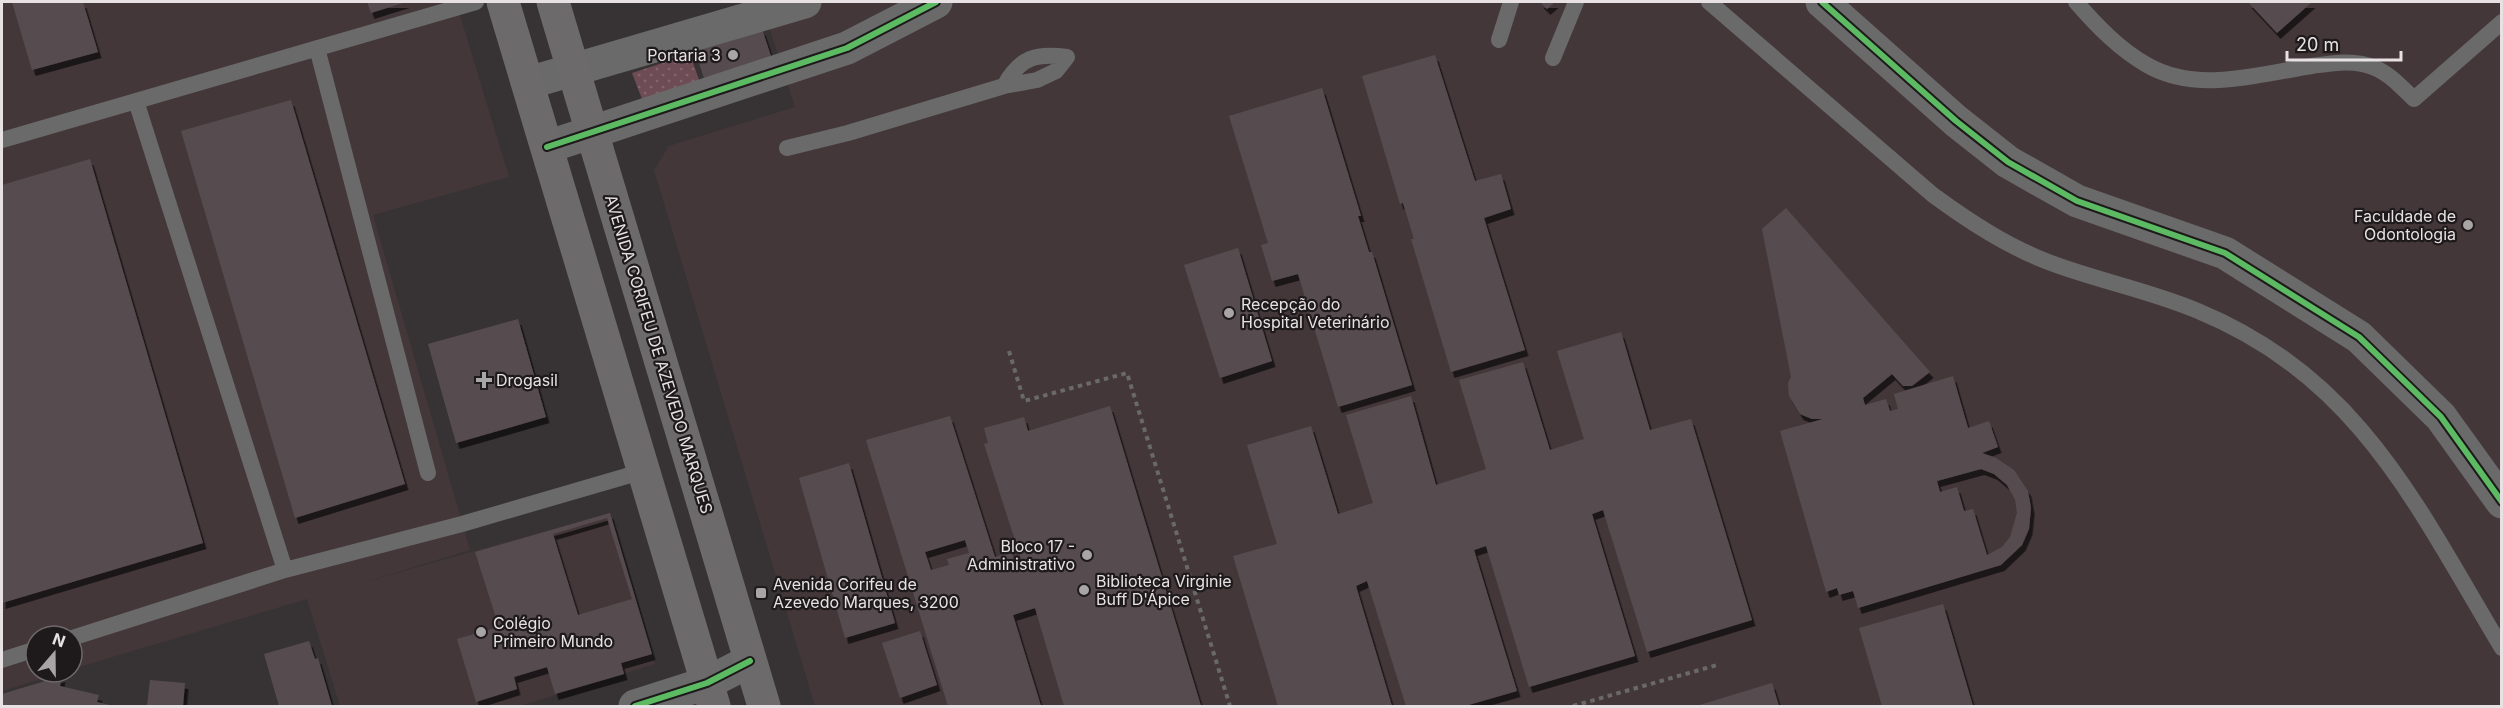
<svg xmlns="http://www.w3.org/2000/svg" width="2503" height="708" font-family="Inter,sans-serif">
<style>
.built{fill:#44373a}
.grass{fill:url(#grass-dots)}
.building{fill:#574c4f;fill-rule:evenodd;filter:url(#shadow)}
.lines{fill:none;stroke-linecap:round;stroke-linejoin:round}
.path{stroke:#6a696a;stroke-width:4;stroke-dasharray:4.5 4.5;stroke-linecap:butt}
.service{stroke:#6a6a6a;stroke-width:16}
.minor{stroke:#6a6a6a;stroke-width:33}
.tertiary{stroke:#6a6a6a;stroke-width:33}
.primary{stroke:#6c6a6b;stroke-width:33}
.cycleway-casing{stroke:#1e1a1b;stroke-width:10}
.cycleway{stroke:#5cba63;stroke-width:6}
.poi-dot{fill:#a9a4a6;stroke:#1e1a1b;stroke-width:2}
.labels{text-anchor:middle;stroke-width:4.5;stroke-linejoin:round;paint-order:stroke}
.poi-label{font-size:16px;fill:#e7e1e3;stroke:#1e1a1b;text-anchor:start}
.street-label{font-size:16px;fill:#e7e1e3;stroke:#1e1a1b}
</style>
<defs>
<pattern id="grass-dots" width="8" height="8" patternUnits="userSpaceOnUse" patternTransform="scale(1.5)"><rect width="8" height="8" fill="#6e4c55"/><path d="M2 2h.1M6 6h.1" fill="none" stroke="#83666d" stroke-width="1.8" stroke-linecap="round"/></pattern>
<filter id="shadow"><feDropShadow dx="3.5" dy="6" stdDeviation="0" flood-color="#0009"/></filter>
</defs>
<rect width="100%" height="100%" fill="#373334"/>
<path class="built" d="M2,2h454l53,175 -136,38 97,335 -109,33 249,-70 45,151 -135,42h-180l-33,-107 -235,70v-33h-36v36h27l-61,19z
M761,2h1740v704h-1686l-161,-536 15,-24 126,-39z"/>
<path class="grass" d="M690,54l9,26 -57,19 -10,-26z"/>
<path class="building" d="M12,2h71l15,50 -66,18z
M367,2h39l-35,11z
M1540,2h15l-8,7z
M2248,2h64l-35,31z
M762,29l10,30 -67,22 -10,-30z
M1435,55l40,126 26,-7 10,35 -27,9 41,132 -74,22 -40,-133h3l-11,-36 -3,1 -38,-128z
M1322,88l39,128h-3l11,36h3l40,133 -74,22 -40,-133 -26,7 -11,-36 7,-2 -39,-127z
M291,100l114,384 -110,34 -114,-387z
M90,159l113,384 -201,60v-418z
M1786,208l144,164 -18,14h-9l-11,-12 -29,24 2,7 21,-6 4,12 8,-2 -4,-15 59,-18 15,52 21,-7 9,26 -16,6 14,5 18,12 14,21 3,17 -2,21 -7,16 -21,20 -143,43 -5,-17 -14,4 -2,-7 -11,4 -46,-161 43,-12h-11l-12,-5 -11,-18 -1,-13 3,-6 -29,-148zM1981,469l13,5 13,11 8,15 2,13 -7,24 -8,10 -15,8 -14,-46 -9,2 -7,-24 -17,5 -3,-11z
M1238,248l34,113 -52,17 -36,-113z
M518,319l28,98 -90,26 -28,-99z
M1621,332l29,98 41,-11 61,201 -105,32 -44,-142 -11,4 43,142 -106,31 -43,-141 -12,4 43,141 -52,15h-59l-39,-125 -11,5 36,120h-114l-45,-150 44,-12 -30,-99 64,-19 27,88 35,-11 -27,-88 65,-19 25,89 50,-16 -27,-89 64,-18 27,88 34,-11 -27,-88z
M1110,406l91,300h-137l-29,-98 -22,7 28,91h-93l-82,-266 84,-24 45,141 17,-4 3,11 7,-2 -38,-118 4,-1 -4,-15 40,-11 4,14zM965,540l4,13 -22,6 2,6 -18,5 -6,-18z
M849,463l46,160 -50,15 -46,-160z
M610,513l42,141 -31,9 3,11 -69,20 -8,-27 -33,10 3,12 -41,13 -19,-63 42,-12 -24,-75zM607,518l25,81 -54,16 -25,-81z
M1943,604l30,102h-91l-23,-78z
M920,631l17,54 -37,13 -18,-55z
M309,641l6,18 3,-1 14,48h-53l-15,-52z
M62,676l-2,10 39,9 -2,7 17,4h-112v-12z
M150,680l35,3 -2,23h-36z
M1772,683l7,23h-83z"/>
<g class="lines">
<path class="path" d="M1009,351l15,50 103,-28 103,333
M1573,706l144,-41"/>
<path class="service" d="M1709,2l224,193c37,27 75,52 118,68 48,18 100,28 147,48 162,67 219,196 304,337
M2076,2c21,24 43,47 71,63 50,29 112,9 165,1 21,-3 43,-7 63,2 15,6 27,20 39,31l88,-77
M1499,40l12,-38
M317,48l111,425
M1553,58l23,-56
M1004,86c16,-29 32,-33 63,-29
M136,101l149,469
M2,140l474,-138
M787,148l61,-15 156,-47 33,-6 19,-9 11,-14
M72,638l213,-68 177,-46 182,-53
M2,660l34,-11"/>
<path class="minor" d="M635,706l72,-23 43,-22"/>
<path class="tertiary" d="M1822,2l134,119 52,41 69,39 148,52 134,84 82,80 61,85
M528,83l277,-81
M547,147l300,-99 89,-46"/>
<path class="primary" d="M503,2l211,704
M553,2l211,704"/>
<g class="cycleway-casing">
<path id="cycleway" d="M1822,2l134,119 52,41 69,39 148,52 134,84 82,80 61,85
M547,147l300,-99 89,-46
M635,706l72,-23 43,-22"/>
</g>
<use href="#cycleway" class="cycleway"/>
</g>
<g class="poi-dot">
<circle cx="733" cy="55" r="6"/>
<circle cx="2468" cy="225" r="6"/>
<circle cx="1229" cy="313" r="6"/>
<path d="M481 371h6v6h6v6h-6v6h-6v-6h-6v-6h6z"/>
<circle cx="1087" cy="555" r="6"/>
<circle cx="1084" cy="590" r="6"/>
<rect x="755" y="587" width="12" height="12" rx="3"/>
<circle cx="481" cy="632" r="6"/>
</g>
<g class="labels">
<g class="poi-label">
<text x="721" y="61" text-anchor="end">Portaria 3</text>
<text x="2456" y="222" text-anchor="end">Faculdade de<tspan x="2456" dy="18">Odontologia</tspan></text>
<text x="1241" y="310">Recepção do<tspan x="1241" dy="18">Hospital Veterinário</tspan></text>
<text x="496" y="386">Drogasil</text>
<text x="1075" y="552" text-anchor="end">Bloco 17 -<tspan x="1075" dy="18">Administrativo</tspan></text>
<text x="1096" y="587">Biblioteca Virginie<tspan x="1096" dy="18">Buff D'Ápice</tspan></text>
<text x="773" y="590">Avenida Corifeu de<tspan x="773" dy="18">Azevedo Marques, 3200</tspan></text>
<text x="493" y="629">Colégio<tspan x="493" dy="18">Primeiro Mundo</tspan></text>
</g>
<g class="street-label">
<text transform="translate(659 354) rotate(73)" y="6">AVENIDA CORIFEU DE AZEVEDO MARQUES</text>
</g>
</g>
<rect width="2503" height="708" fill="none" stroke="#e7e1e3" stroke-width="6"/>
<g transform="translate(54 654) rotate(20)"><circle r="28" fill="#1e1a1b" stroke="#6e6a6b" stroke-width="1.5"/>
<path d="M0-4.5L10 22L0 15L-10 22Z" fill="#a9a4a6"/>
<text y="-9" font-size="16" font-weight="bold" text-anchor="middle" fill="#e7e1e3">N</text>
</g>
<path d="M2287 51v9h114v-9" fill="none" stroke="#e7e1e3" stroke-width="3"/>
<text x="2296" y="51" font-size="18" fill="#e7e1e3" stroke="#1e1a1b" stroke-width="4.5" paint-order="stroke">20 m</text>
</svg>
